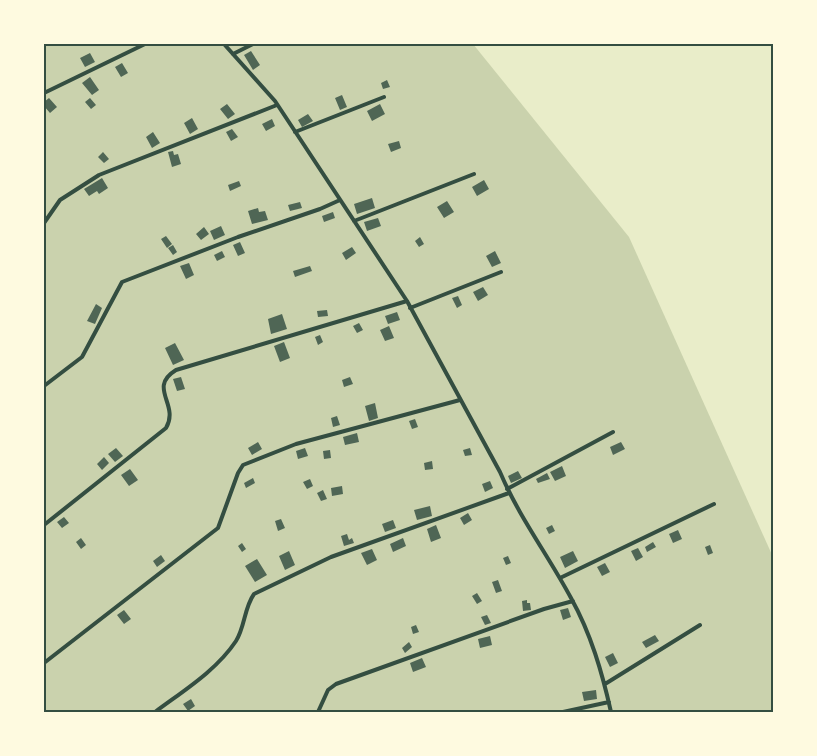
<svg xmlns="http://www.w3.org/2000/svg" width="817" height="756" font-family="Barlow,sans-serif">
<style>
.green{fill:#cad2ad}
.building{fill:#4f6655}
.lines{fill:none;stroke-linecap:round;stroke-linejoin:round}
.service{stroke:#344e41;stroke-width:4}
.neatline{fill:none;stroke:#344e41;stroke-width:2}
</style>
<rect width="100%" height="100%" fill="#e9edc9"/>
<path class="green" d="M44,44h429l156,193 144,320v155h-729z"/>
<path class="building" d="M251,51l9,14 -7,5 -9,-15z
M90,53l5,9 -10,5 -5,-9z
M122,63l6,10 -7,4 -6,-10z
M90,77l9,13 -7,5 -10,-12z
M387,80l3,7 -7,2 -2,-6z
M342,95l5,12 -7,3 -5,-12z
M49,98l8,9 -7,6 -6,-7v-4z
M90,98l6,7 -5,4 -6,-7z
M227,104l8,10 -7,5 -8,-10z
M380,104l5,10 -13,7 -5,-10z
M308,114l5,7 -11,6 -4,-7z
M192,118l6,11 -8,5 -6,-11z
M272,119l3,7 -9,5 -4,-7z
M232,129l6,8 -7,4 -5,-9z
M153,132l7,11 -8,5 -6,-11z
M399,141l2,7 -10,4 -3,-8z
M173,151l1,4 4,-1 3,10 -9,3 -4,-15z
M103,152l6,7 -5,4 -6,-6z
M102,178l6,10 -9,6 -2,-3 -8,5 -5,-7z
M484,180l5,9 -12,7 -5,-9z
M239,181l2,5 -11,5 -2,-6z
M372,198l3,10 -18,6 -3,-10z
M447,201l7,11 -10,6 -7,-11z
M300,202l2,6 -12,3 -2,-6z
M258,208l1,4 6,-1 3,9 -16,4 -4,-13z
M333,212l2,6 -11,4 -2,-6z
M378,218l3,8 -14,5 -3,-9z
M221,226l4,9 -11,5 -4,-9z
M204,227l5,7 -8,6 -5,-6z
M166,236l6,8 -5,4 -6,-9z
M420,237l4,7 -5,3 -4,-6z
M240,242l5,11 -7,3 -5,-11z
M173,245l4,7 -4,3 -5,-7z
M352,247l4,6 -10,7 -4,-7z
M222,251l3,6 -8,4 -3,-6z
M495,251l6,12 -9,4 -6,-11z
M189,263l5,12 -8,4 -6,-13z
M310,266l2,5 -17,6 -2,-6z
M483,287l5,8 -10,6 -5,-9z
M458,296l4,9 -5,3 -5,-10z
M96,304l6,4 -7,16 -8,-3z
M327,310l1,6 -10,1 -1,-6z
M397,312l3,8 -12,4 -3,-8z
M282,314l5,15 -16,5 -3,-15z
M359,323l4,7 -6,3 -4,-7z
M389,326l5,12 -9,3 -5,-11z
M320,335l3,7 -5,3 -3,-8z
M284,342l6,16 -10,4 -6,-16z
M175,343l9,17 -11,5 -8,-17z
M181,377l4,12 -8,2 -4,-12z
M350,377l3,7 -9,3 -2,-7z
M375,403l3,15 -9,3 -4,-15z
M337,416l3,9 -7,2 -2,-9z
M415,419l3,8 -6,2 -3,-8z
M357,433l2,9 -14,3 -2,-8z
M258,442l4,7 -10,6 -4,-7z
M621,442l4,7 -12,6 -3,-8z
M116,448l7,8 -8,6 -7,-8z
M305,448l3,8 -10,3 -2,-8z
M470,448l2,7 -7,1 -2,-6z
M330,450l1,8 -7,1 -1,-8z
M104,457l5,6 -7,7 -5,-6z
M432,461l1,8 -8,1 -1,-7z
M562,466l4,10 -11,5 -5,-9z
M130,469l8,11 -9,6 -8,-11z
M518,471l4,7 -11,5 -3,-7z
M547,473l3,6 -12,4 -2,-4z
M253,478l2,5 -9,5 -2,-5z
M310,479l3,7 -6,3 -4,-7z
M490,481l3,7 -8,4 -3,-8z
M342,486l1,8 -11,2 -1,-8z
M323,490l4,9 -6,2 -4,-8z
M430,506l2,10 -15,4 -3,-10z
M468,513l4,7 -8,5 -4,-7z
M64,517l5,6 -7,5 -5,-6z
M281,519l4,9 -7,3 -3,-10z
M393,520l3,8 -11,4 -3,-8z
M436,525l5,13 -10,4 -4,-13z
M552,525l3,6 -6,3 -3,-6z
M678,530l4,9 -9,4 -4,-9z
M347,534l2,6 3,-2 2,5 -10,3 -3,-10z
M81,538l5,7 -5,4 -5,-7z
M403,538l3,8 -13,6 -3,-8z
M653,542l3,5 -9,5 -2,-5z
M242,543l4,6 -4,3 -4,-6z
M710,545l3,8 -5,2 -3,-8z
M638,548l5,9 -7,4 -5,-10z
M372,549l5,11 -10,5 -6,-12z
M289,551l6,14 -10,5 -6,-14z
M573,551l5,10 -13,7 -5,-11z
M161,555l4,6 -8,6 -4,-6z
M508,556l3,7 -5,2 -3,-7z
M257,559l10,16 -12,7 -10,-16z
M605,563l5,9 -8,4 -5,-9z
M498,580l4,11 -6,2 -4,-11z
M477,593l5,8 -5,3 -5,-8z
M527,600v3h3l1,7 -8,1 -1,-10z
M568,608l3,9 -8,3 -3,-10z
M124,610l7,9 -7,5 -7,-9z
M487,615l4,8 -6,2 -4,-8z
M416,625l3,7 -6,2 -2,-7z
M655,635l4,6 -13,7 -4,-6z
M490,636l2,9 -12,3 -2,-9z
M409,642l3,5 -7,6 -3,-5z
M613,653l5,10 -8,4 -5,-10z
M422,658l4,9 -13,5 -3,-9z
M596,690l1,9 -13,2 -2,-9z
M191,699l4,7 -7,5 -5,-7z"/>
<g class="lines">
<path class="service" d="M224,44l51,57 132,200 93,171c19,45 48,83 71,126 20,36 31,74 40,114
M233,54l20,-10
M44,93l101,-49
M295,132l89,-35
M354,221l120,-47
M44,223l16,-23 39,-25 178,-70
M410,308l91,-36
M44,386l38,-29 40,-75 116,-45 82,-28 20,-9
M507,489l106,-57
M44,525l122,-97c14,-24 -19,-40 10,-58l231,-69
M560,578l154,-74
M44,663l174,-135 20,-55 5,-8 53,-21 164,-44
M605,684l95,-59
M155,712c28,-21 61,-41 81,-71 9,-14 8,-33 18,-47l77,-37 178,-64
M318,712l10,-22 8,-6 208,-75 29,-8
M563,712l46,-10"/>
</g>
<rect width="817" height="756" fill="none" stroke="#fefae0" stroke-width="90"/>
<rect x="45" y="45" width="727" height="666" class="neatline"/>
</svg>
